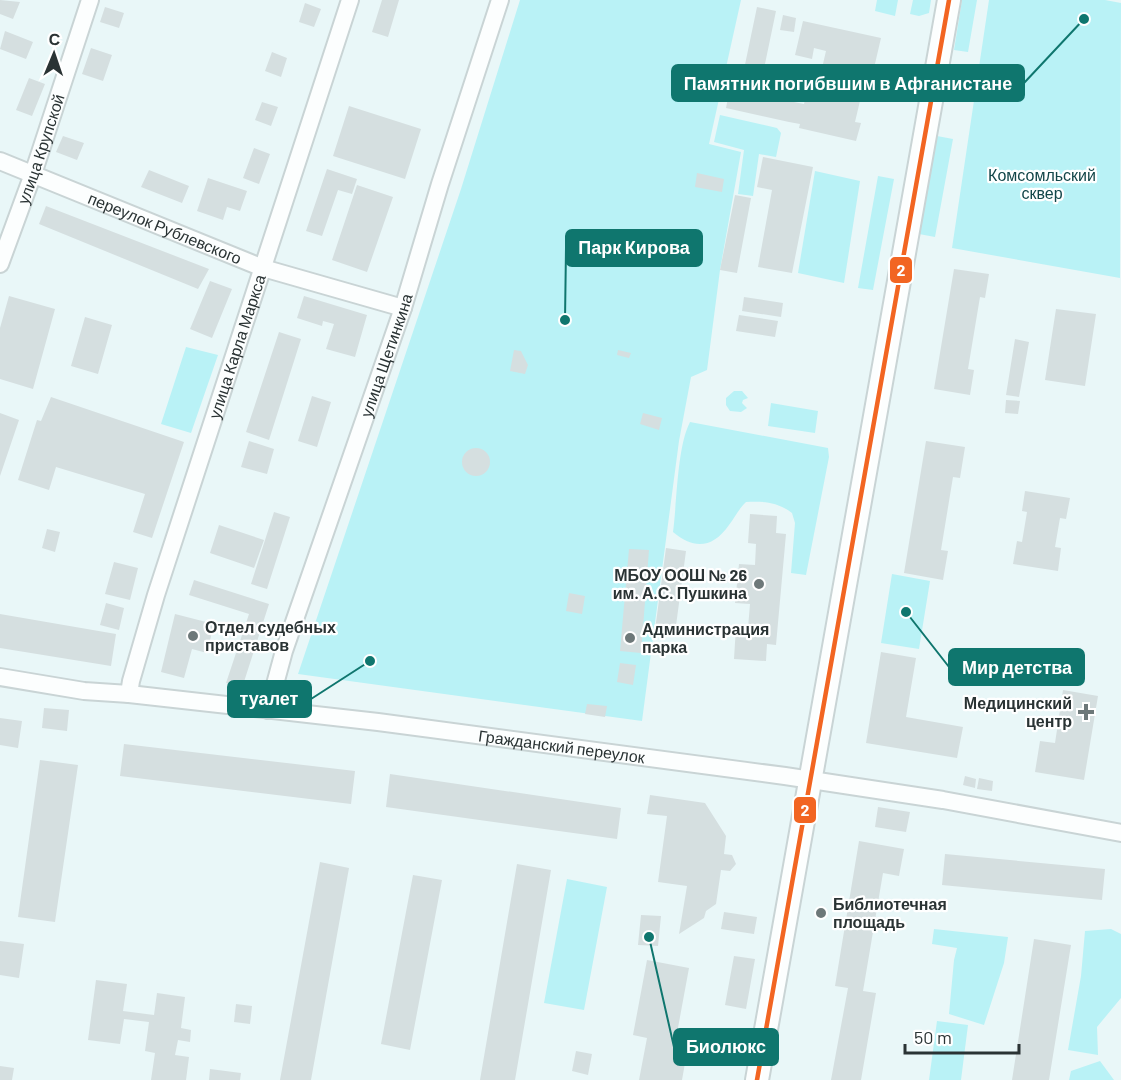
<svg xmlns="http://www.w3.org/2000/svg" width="1121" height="1080" font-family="Barlow,sans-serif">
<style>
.green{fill:#b9f2f6}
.building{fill:#d5dfe0}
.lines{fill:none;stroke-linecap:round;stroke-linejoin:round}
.minor-casing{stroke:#c9d4d5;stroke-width:20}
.major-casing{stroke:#c9d4d5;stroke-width:26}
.minor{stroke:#fcfefe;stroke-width:16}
.major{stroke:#fcfefe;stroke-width:22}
.bus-1-casing{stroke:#fff;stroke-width:9}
.bus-1{stroke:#f26522;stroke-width:4.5}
.poi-dot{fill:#6d7879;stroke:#fff;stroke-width:2}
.labels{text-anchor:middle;stroke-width:4.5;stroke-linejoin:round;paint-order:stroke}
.street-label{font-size:16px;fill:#2a3334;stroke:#fff}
.park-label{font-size:16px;fill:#124649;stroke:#fff}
.poi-label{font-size:16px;font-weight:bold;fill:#2a3334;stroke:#fff;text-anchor:start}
.leader{fill:none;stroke:#0f766e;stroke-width:2}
.callout-dot{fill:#0f766e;stroke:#fff;stroke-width:2}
.callout{fill:#0f766e;stroke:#0f766e;stroke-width:2}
.callout-label{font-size:18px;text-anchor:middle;font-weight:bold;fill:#fff}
.line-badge{stroke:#fff;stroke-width:2}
.badge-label{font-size:16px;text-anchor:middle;font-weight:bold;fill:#fff}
</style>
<rect width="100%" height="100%" fill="#e9f7f8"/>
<path class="green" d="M520,0h221l-32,144 32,8 -21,118 -13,100 -16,7 -12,64 -37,280 -344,-47 163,-485z
M877,0h21l-3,16 -20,-5z
M913,0h18l-2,13 -10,3 -9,-2z
M962,0h15l-9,52 -14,-2z
M989,0h116l16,3 -1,275 -168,-30z
M720,115l57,13 4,5 -5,24 -17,-3 -6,42 -15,-2 6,-44 -30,-8z
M937,136l16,3 -18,98 -16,-3z
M815,171l45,10 -16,102 -46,-10z
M878,176l16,3 -21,111 -15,-2z
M186,347l32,8 -27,78 -30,-9z
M734,391h8l6,7 -5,2 -1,3 5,5 -6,4 -11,-1 -4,-6v-7z
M771,403l47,8 -3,22 -47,-7z
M690,422l138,26 1,9 -23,118 -15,-2 4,-50 -3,-10c-14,-11 -29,-12 -46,-11 -8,8 -11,15 -17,23 -16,23 -35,25 -56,7 4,-29 4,-85 17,-110z
M892,574l38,7 -11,68 -38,-6z
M567,879l40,8 -23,123 -40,-7z
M934,929l74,8 -4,26 -20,62 -35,-11 5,-54 3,-12 -25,-4z
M1111,929l10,5v64l-24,29 1,28 -30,-5 13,-74 4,-45z
M937,1021l31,4 -7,55h-32z
M1100,1061l14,19h-45l2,-9z"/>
<path class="building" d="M0,0l20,2 -7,17 -13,-5z
M382,0h17l-11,37 -16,-5z
M305,3l16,6 -7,18 -15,-5z
M105,7l19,6 -5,15 -19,-6z
M757,7l19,4 -15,72 30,7 -2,11 15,3 2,-8 9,2 11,-47 -12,-3 -2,11 -17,-4 8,-34 78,17 -7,30 -6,-1 -13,55 6,1 -5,18 -57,-13 1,-4 -11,-2 -63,-14 6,-31 10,2z
M783,15l13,3 -2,14 -14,-2z
M5,31l28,11 -7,17 -26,-10z
M91,48l21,7 -9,26 -21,-7z
M272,52l15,6 -6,19 -16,-6z
M29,78l16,6 -13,32 -16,-6z
M262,102l16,5 -7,19 -16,-6z
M349,106l72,23 -16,50 -72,-23z
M63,136l21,7 -7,17 -21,-8z
M254,148l16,6 -11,30 -16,-6z
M763,157l50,10 -21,106 -34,-6 14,-77 -15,-3z
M327,169l30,10 -5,15 -14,-4 -16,46 -16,-5z
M149,170l40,16 -7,17 -41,-16z
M697,173l27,6 -2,13 -27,-5z
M208,178l39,13 -7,20 -13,-4 -4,13 -26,-9z
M357,185l36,12 -26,75 -35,-12z
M735,195l16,3 -14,75 -17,-3z
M46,206l163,63 -11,20 -159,-65z
M954,269l35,5 -4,24 -5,-1 -12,72 6,1 -4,25 -36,-6z
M210,281l22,8 -20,49 -22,-9z
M9,296l46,13 -22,80 -33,-10v-51z
M304,296l63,19 -12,42 -29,-8 8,-25 -11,-3 -1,5 -25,-8z
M744,297l39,6 -2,14 -39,-6z
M1056,309l40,5 -11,72 -40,-6z
M739,315l39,6 -3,16 -39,-6z
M85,317l27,8 -14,49 -27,-8z
M279,332l22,7 -32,101 -23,-8z
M1015,339l14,3 -10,55 -13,-2z
M514,350l7,1 7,14 -3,9 -15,-3z
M618,350l13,3 -2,5 -12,-3z
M312,396l19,6 -14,45 -19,-6z
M51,397l133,45 -32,96 -19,-6 12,-38 -89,-27 -7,23 -31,-10 19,-60 4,1z
M1006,400l14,1 -2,13 -13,-1z
M0,413l19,7 -19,56z
M643,413l19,5 -3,12 -19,-6z
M249,441l25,8 -7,25 -26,-7z
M926,441l39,6 -5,31 -7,-1 -12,73 7,1 -5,29 -39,-7z
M462 462a14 14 0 1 1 28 0a14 14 0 1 1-28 0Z
M1025,491l45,7 -4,21 -6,-1 -5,29 6,1 -3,23 -45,-7 4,-23 5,1 5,-30 -5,-1z
M274,512l16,5 -23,72 -16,-5z
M750,514l27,2 -1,17 10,1 -10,111 -9,-1 -1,17 -32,-2 2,-32 12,1 2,-24 -15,-1 4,-39 16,1 1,-21 -8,-1z
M219,525l45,15 -10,28 -44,-15z
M47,529l13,3 -5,20 -13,-4z
M666,548l20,3 -11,82 -20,-3z
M629,549l20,1 -8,103 -21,-2z
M114,562l24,6 -8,32 -25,-6z
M194,580l75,24 -27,84 -16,-5 23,-69 -60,-19z
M569,593l16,3 -3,18 -16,-3z
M106,603l18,5 -5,22 -19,-5z
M0,614l116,20 -5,32 -111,-18z
M175,614l39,10 -7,29 -15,-4 -8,29 -23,-6z
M881,652l35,6 -10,59 57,10 -6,31 -91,-15z
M364,657l12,2 -1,6 -12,-2z
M620,663l16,2 -3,20 -16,-3z
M1063,690l35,6 -14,84 -49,-8 5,-31 15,2z
M587,704l20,2 -2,11 -20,-3z
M44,708l25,2 -2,21 -25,-3z
M0,718l22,3 -4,27 -18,-3z
M124,744l231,27 -4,33 -231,-28z
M40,760l38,5 -23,157 -37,-5z
M390,774l231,34 -4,31 -231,-32z
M965,776l11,3 -1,9 -12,-3z
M979,778l14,3 -1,10 -15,-2z
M650,795l55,8 21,33 -2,18 8,1 4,9 -6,7 -9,-1 -5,34 -10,7 -2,7 -25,16 8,-48 -29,-4 9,-66 -20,-2z
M878,807l32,5 -4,20 -31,-5z
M859,841l45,8 -5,27 -16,-3 -20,118 13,2 -15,87h-30l17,-92 -13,-2z
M945,854l160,15 -3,31 -160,-15z
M320,862l29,6 -38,212h-31z
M517,864l34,6 -36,210h-35z
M413,875l29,5 -32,170 -29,-6z
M724,912l33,5 -3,17 -33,-5z
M641,915l20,1 -3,30 -20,-1z
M1034,939l37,6 -22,135h-37z
M0,941l24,3 -5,34 -19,-3z
M734,956l21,3 -9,50 -21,-4z
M647,960l42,8 -14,76 13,2 -6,34h-43l8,-42 -14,-3z
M96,980l31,4 -4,27 31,4 3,-22 28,4 -4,31 10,2 -1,12 -12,-2 -3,15 14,2 -3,23h-35l4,-27 -10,-2 4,-29 -25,-3 -4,25 -32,-4z
M236,1004l16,2 -2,18 -16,-2z
M576,1051l16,3 -4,21 -16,-4z
M0,1066l14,2 -2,12h-12z
M210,1069l31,4 -1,7h-31z"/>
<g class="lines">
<g class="minor-casing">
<g id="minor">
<path id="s1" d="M0,161l263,107 140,40"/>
<path id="s2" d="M0,264l33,-90 57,-174"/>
<path id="s3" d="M0,677l84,14 45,3 249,28 407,54 158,24 178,33"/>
<path id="s4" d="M129,694l2,-13 25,-86 194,-595"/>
<path id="s5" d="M268,710l16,-59 119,-343 37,-124 60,-184"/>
</g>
</g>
<g class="major-casing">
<path id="major" d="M757,1080l192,-1080"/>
</g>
<use href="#minor" class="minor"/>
<use href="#major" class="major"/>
<g class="bus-1-casing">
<path id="bus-1" d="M757,1080l192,-1080"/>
</g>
<use href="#bus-1" class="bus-1"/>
</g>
<g class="poi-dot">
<circle cx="759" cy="584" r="6"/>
<circle cx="193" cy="636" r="6"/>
<circle cx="630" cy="638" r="6"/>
<path d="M1083 703h6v6h6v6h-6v6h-6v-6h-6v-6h6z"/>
<circle cx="821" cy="913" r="6"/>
</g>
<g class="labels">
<g class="street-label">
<text dy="6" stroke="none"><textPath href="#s2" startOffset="122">улица Крупской</textPath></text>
<text dy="6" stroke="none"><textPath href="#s1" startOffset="178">переулок Рублевского</textPath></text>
<text dy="6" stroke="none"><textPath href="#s4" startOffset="364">улица Карла Маркса</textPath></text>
<text dy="6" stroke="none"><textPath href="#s5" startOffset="374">улица Щетинкина</textPath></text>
<text dy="6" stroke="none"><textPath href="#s3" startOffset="566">Гражданский переулок</textPath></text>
</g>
<g class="park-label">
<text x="1042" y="181">Комсомльский<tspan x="1042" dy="18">сквер</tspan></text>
</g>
<g class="poi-label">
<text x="747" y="581" text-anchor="end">МБОУ ООШ № 26<tspan x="747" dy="18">им. А.С. Пушкина</tspan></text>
<text x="205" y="633">Отдел судебных<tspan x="205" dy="18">приставов</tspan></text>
<text x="642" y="635">Администрация<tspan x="642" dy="18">парка</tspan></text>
<text x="1072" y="709" text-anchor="end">Медицинский<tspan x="1072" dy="18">центр</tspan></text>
<text x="833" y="910">Библиотечная<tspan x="833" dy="18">площадь</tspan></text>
</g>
</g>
<path class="leader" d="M1084 19L1024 83M565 320L566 248M906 612L949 667M370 661L311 699M649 937L674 1047"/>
<g class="callout-dot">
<circle cx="1084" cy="19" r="6"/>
<circle cx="565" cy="320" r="6"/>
<circle cx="906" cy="612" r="6"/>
<circle cx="370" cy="661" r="6"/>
<circle cx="649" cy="937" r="6"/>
</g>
<g class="callout">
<rect x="672" y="65" width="352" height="36" rx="6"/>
<rect x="566" y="230" width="136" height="36" rx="6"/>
<rect x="949" y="649" width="135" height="36" rx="6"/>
<rect x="228" y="681" width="83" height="36" rx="6"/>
<rect x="674" y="1029" width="104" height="36" rx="6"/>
</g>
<g class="callout-label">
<text x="848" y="90">Памятник погибвшим в Афганистане</text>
<text x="634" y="254">Парк Кирова</text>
<text x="1017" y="674">Мир детства</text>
<text x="269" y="705">туалет</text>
<text x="726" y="1053">Биолюкс</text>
</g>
<g class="line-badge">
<rect x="889" y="256" width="24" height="28" rx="6" fill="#f26522"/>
<rect x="793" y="796" width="24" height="28" rx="6" fill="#f26522"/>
</g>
<g class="badge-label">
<text x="901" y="276">2</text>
<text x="805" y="816">2</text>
</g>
<g transform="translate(54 54) rotate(2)" stroke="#ffffff" stroke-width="4.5" paint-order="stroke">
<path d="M0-4.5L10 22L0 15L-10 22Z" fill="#2a3334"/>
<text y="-9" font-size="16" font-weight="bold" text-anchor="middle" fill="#2a3334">С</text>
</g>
<path d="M905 1044v9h114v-9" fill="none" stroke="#2a3334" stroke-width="3"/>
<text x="914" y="1044" font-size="18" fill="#2a3334" stroke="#ffffff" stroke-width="4.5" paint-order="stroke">50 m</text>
</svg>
